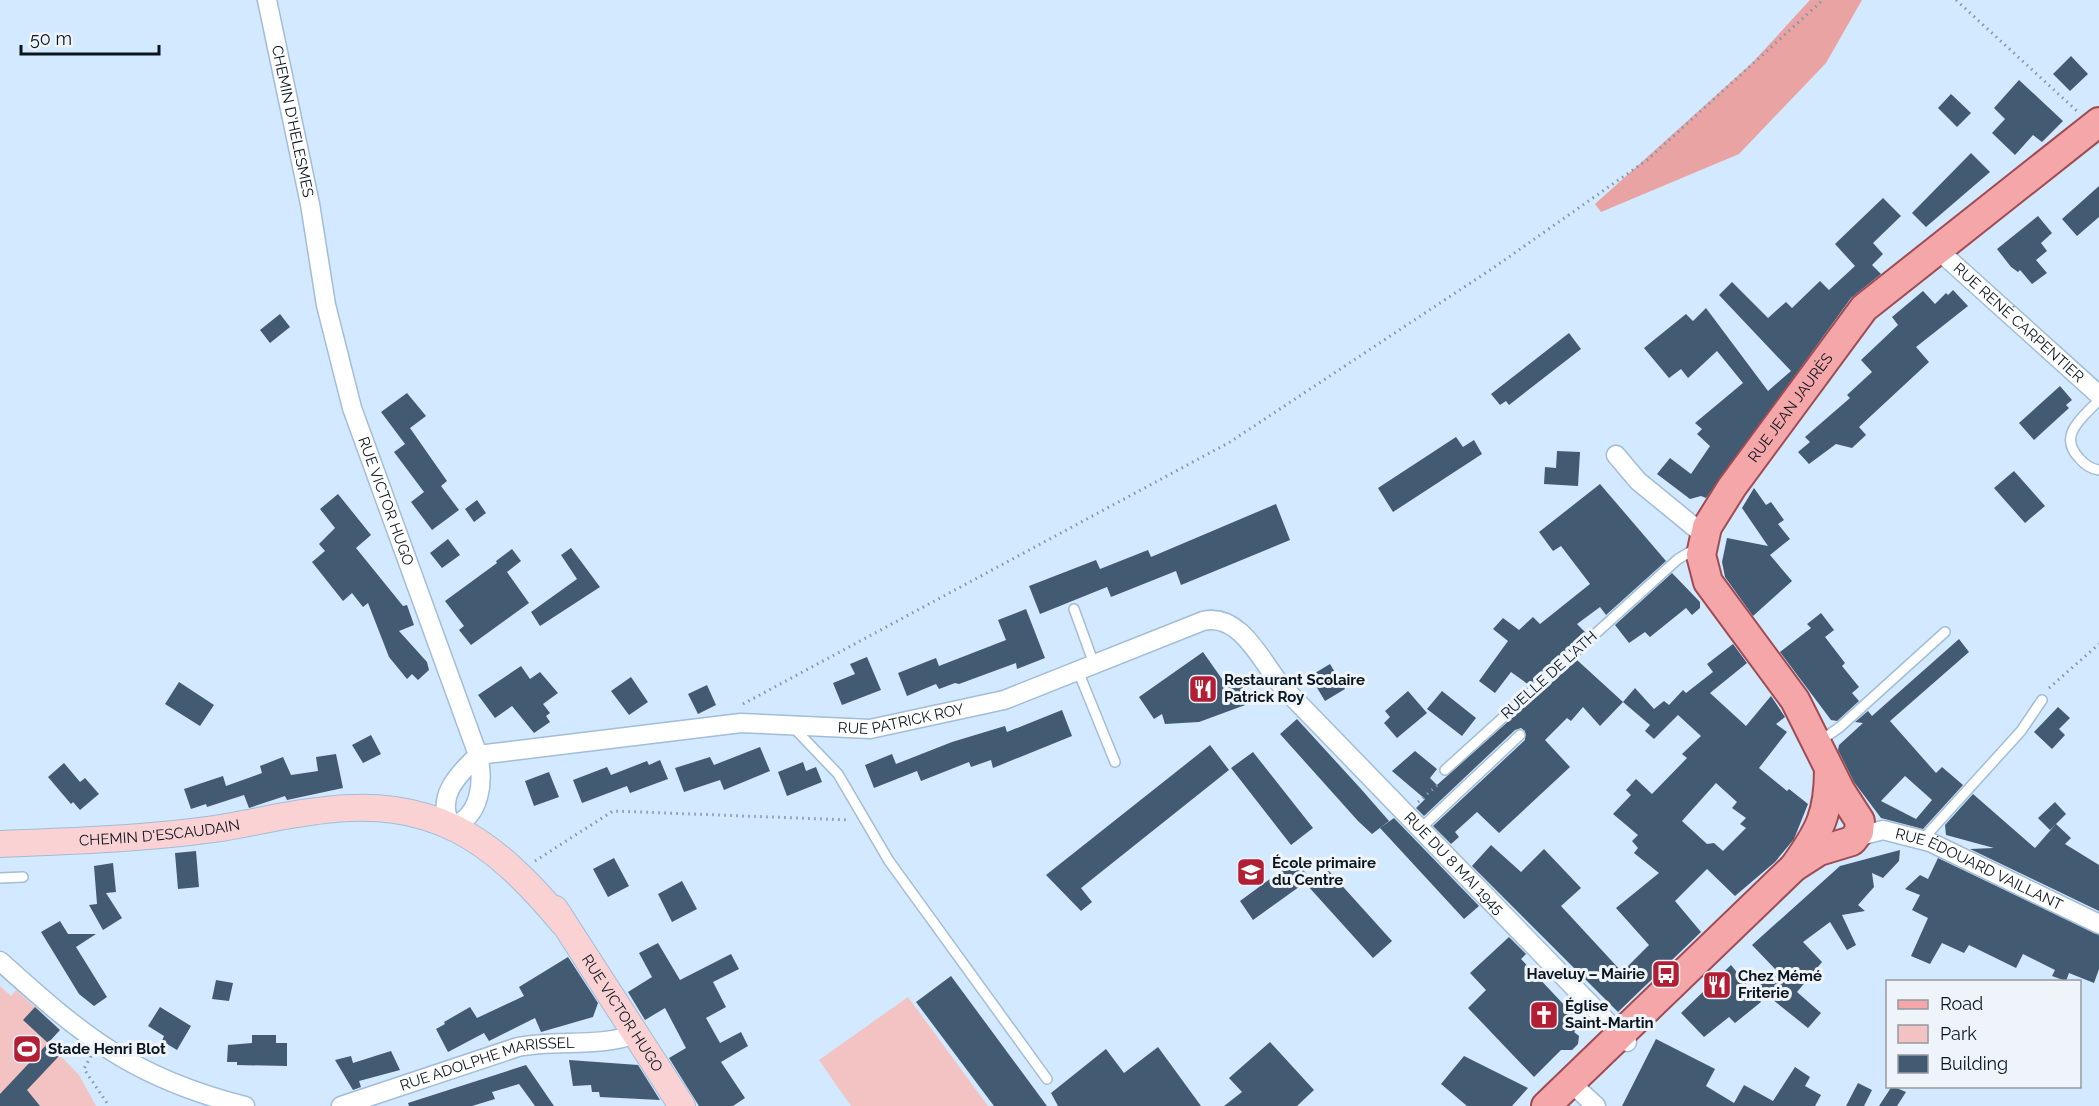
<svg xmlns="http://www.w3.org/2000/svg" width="2099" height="1106" font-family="Raleway,sans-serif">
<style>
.green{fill:#f2c3c2}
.forest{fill:#e8a3a2}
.building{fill:#425a72;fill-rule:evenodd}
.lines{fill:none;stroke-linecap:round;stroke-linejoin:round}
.lane-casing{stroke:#a2bdd8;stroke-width:12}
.street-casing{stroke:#a2bdd8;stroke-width:21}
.secondary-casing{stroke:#a2bdd8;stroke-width:28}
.primary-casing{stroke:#9e4c52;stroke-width:32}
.path{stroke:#8395a6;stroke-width:3;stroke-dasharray:1.5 4.5;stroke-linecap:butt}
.lane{stroke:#fff;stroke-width:9}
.street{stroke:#fff;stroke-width:18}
.secondary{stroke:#fad2d4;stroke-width:26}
.primary{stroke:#f4a6a8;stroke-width:28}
.labels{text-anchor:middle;stroke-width:6;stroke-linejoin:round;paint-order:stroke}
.street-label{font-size:15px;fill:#0a151e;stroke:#eef4f9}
.poi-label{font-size:15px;font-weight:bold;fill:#0a151e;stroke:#eef4f9;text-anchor:start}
</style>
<rect width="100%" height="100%" fill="#d2e9ff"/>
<path class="green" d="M0,986l11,10 5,-6 44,40 -12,13 31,32 17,31h-96z
M908,997l80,109h-137l-32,-46z"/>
<path class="forest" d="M1810,0h52l-36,63 -87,91 -138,58 -6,-8 158,-142z"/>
<path class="building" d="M2071,56l17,18 -18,17 -17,-17z
M2019,80l44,41 -21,21 -9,-7 -18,20 -23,-22 13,-14 -11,-11z
M1951,94l20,19 -14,14 -19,-19z
M1971,153l19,19 -64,55 -14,-14z
M2099,186v31l-22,19 -15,-17z
M1883,198l18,18 -28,27 10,11 -11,11 9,9 -30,24 -145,200 -5,-2 -11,3 -33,-25 13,-16 21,16 19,-28 -13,-12 5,-5 -7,-6 48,-40 -26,-32 -29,27 -7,-9 -12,9 -25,-30 42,-34 7,7 13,-13 62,83 23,-20 -72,-76 13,-13 36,36 18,-16 6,6 28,-27 9,9 26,-24 -20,-22z
M2038,216l14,17 -11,10 6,8 -11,9 11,13 -15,11 -12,-14 -2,2 -7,-5 -14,-18z
M1953,290l15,16 -52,41 13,15 -70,65 7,8 -14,13 -16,-4 -27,20 -11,-12 12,-10 -5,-5 45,-39 -3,-3 25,-23 -11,-12 37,-35 -6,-8 31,-26 12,13 11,-11 2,2z
M280,314l10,13 -20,16 -10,-13z
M1569,333l12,16 -72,56 -3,-4 -6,4 -9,-11z
M2060,386l12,14 -6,5 3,3 -35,32 -15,-17z
M407,393l19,23 -16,12 37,53 -6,5 18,24 -27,20 -21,-28 13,-10 -30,-40 11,-8 -24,-32z
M1456,437l7,10 11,-7 8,14 -89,58 -15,-24z
M1557,451l23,1 -2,34 -34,-2 1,-17 11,1z
M2014,471l31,35 -20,17 -31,-35z
M1600,484l66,77 -60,54 -6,-8 -23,17 9,9 -57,52 -18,-13 -16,21 -16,-12 29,-40 -15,-12 10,-11 16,12 14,-13 7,7 50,-40 -29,-38 -8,5 -14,-19z
M1754,488l12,17 5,-3 13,18 -6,4 12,15 -20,16 22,26 -39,35 -28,-39 -3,-15 5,-24 41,8 -26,-38z
M338,494l33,41 -15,13 47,58 4,-1 7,20 -15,6 28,31 2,8 -11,10 -6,-6 -5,5 -18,-22 -21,-54 -5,4 -11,-14 -9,8 -31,-39 13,-11 -6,-7 16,-16 -15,-19z
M477,500l9,13 -12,9 -9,-13z
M1276,504l14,36 -109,45 -5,-14 -65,26 -4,-10 -67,27 -11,-28 67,-26 4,9 48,-19 3,7z
M448,539l12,16 -18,13 -12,-15z
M571,548l29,39 -60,39 -9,-14 46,-33 -16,-24z
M512,549l9,12 -14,11 22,31 -58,42 -12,-15 5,-4 -19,-25 52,-38 -1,-2z
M1672,573l28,29v6l-8,7 -6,-7 -36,29 -5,-5 -16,11 -14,-18z
M1026,609l19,49 -28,11 -1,-6 -57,21 -4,-1 -16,6 -3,-5 -29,12 -9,-23 38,-15 3,8 67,-26 -8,-20z
M1821,613l13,17 -9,7 20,26 -3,3 17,21 -7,6 7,8 -22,20 -6,-1 -51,-68 31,-24 -4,-4z
M1959,639l10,13 -79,69 46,52 6,-6 21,18 -40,44 -42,-11 -27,-36 -16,-32 1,-5 24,-22 -8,-1 13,-11 4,5zM1905,776l27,24 -16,19 -35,-18z
M1733,644l14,19 -37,30 36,33 25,-30 14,21 -9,7 11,8 -28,36 28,23 2,-2 19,15 -14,35 -19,23 -40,34 -28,-27 -32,32 26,31 -83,80 -146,-146 19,-21 30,27 23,-23 37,39 -20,18 61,66 27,-27 -33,-37 43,-35 -25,-20 4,-5 -6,-7 6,-6 -25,-21 18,-19 -5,-5 10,-11 16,15 35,-36 -5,-4 19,-18 -23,-21 -24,24 -9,-8 5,-6 -27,-23 -23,24 -17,-19 -12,14 -4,-3 -22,22 25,27 -71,66 -22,-21 -22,20 4,5 -8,7 -18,-18 92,-86v-9l-4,-3 -6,2 -91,86 -8,-8 9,-9 -33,-28 23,-20 22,18 -7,9 7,7 140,-125 46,42 12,-14 19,21 10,-8 5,4 14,-15 3,3 27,-21 -6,-8zM1716,783l21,19 -5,6 14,10 -6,6 6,4 -23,23 -9,-8 -7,1 -25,-23z
M1203,652l19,27 16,-5 10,30 -49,18 -34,2 -3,-10 -8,5 -15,-22z
M867,657l14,33 -39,15 -9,-22 22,-9 -5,-10z
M1330,664l15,25 -20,12 -15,-25z
M521,666l9,13 10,-7 18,21 -15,11 7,9 -4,3 4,6 -16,11 -22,-27 -17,12 -17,-23z
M631,677l17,25 -19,13 -18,-24z
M179,682l35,23 -14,21 -35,-22z
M707,685l9,20 -18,9 -10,-20z
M1408,691l19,22 -30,25 -13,-15 6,-6 -5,-6z
M1442,691l34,27 -14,18 -35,-27z
M2058,707l12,11 -11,11 6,6 -13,14 -18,-17z
M1062,710l10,26 -79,32 -2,-8 -20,7 -2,-5 -48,19 -4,-10 -43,17 -9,-23 27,-11 4,10 56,-22 53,-16 2,6z
M1297,719l64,70 28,32 -17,13 -14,-13 -78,-87z
M371,735l10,19 -18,9 -11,-18z
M1210,745l19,25 -148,118 11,14 -11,9 -35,-36z
M760,747l10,24 -46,19 -4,-10 -36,12 -9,-24 35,-11 4,8z
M1253,752l60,76 -22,17 -60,-77z
M336,754l7,34 -56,12 -2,-4 -36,12 -5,-13 -37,12 -1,-3 -15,5 -7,-20 39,-13 3,10 36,-13 -2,-7 23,-9 8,18 27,-4 -2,-14z
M660,760l8,19 -38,14 -3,-7 -45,17 -9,-23 34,-13 4,8 36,-14 2,4z
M803,762l3,9 10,-4 6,15 -35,14 -9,-24z
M64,763l16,19 5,-4 14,16 -19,16 -7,-8 -2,2 -23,-27z
M549,772l10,25 -25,9 -9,-25z
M1973,794l62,54 21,-24 15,14 -6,6 34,21v46l-129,-62 24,-1 -48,-13 -1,-10z
M2055,802l11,12 -16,16 -12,-12z
M1394,818l85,88 -15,13 -84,-91z
M1900,850l-1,11 -16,17 -11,-5 2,14 -16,18 7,6 -23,4 14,30 -9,5 -17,-28 -27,20 19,20 -25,30 24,21 -13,15 -51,-41 20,-16 -25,-26 88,-79z
M196,851l3,36 -21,2 -3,-36z
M614,858l15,28 -21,11 -15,-28z
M1938,858l161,77v34l-5,14 -25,-10 -3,8 -14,-5 3,-6 -32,-16 -7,14 -47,-23 -5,8 -22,-10 -12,21 -19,-8 17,-38 -16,-8 8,-15 -15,-6 15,-14 8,4z
M1296,860l14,19 -57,41 -13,-19z
M113,863l3,29 -10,1 16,25 -19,12 -14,-25 8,-1 -3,-38z
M1327,869l65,72 -19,17 -66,-73z
M682,881l15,28 -25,13 -14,-28z
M60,921l8,13h28l-20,13 31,50 -13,9 -15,-12 -38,-62z
M1509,937l17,17 -5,5 61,65 -8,8 5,4 -1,8 -6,6h-11l-27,27 -66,-69 18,-18 -16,-17z
M658,943l22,37 51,-26 8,15 -26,13 13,25 -20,11 14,25 21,-11 7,14 -27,16 24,36 -12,8h-34l-30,-48 17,-10 -21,-40 -20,12 -17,-28 24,-15 -13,-24z
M568,957l30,46 -5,14 -52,15 -6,-14 -46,23 -5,-8 -36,19 -12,-23 9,-5 -1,-2 26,-15 7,11 47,-22 -5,-9z
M1731,965l30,37 -26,21 -6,-6 -25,20 -23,-24z
M951,976l96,130h-53l-78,-104z
M216,980l17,3 -4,18 -17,-2z
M35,1007l25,23 -12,13 -25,-23z
M160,1007l31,19 -14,24 -15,-9 2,-5 -16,-10z
M252,1035h24v8h11v23l-50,-1v-3h-10l1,-17 24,-2z
M1656,1039l59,30 -9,17 28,17 10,-18 29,16 22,-34 15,10 -5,9 16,9 -6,11h-193z
M1270,1042l44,48 -17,16h-73l18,-14 -13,-14z
M48,1043l12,12 -33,35 13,16h-40v-12z
M1158,1047l43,59h-143l-7,-13 55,-44 18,24z
M391,1051l9,19 -41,11 2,6 -8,3 -18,-30 16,-4 2,7z
M1464,1056l64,32 -16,18h-45l-26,-22z
M569,1060l69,5 22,35 -60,-3 -1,-5h-7l-1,-7 -18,1z
M526,1065l28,41h-19l-16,-22 -27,8 3,7 -23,7h-63l-1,-3z
M1858,1083l14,7 -8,16h-18z
M1892,1086l14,6 -9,14h-18z"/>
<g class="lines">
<g class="lane-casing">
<path id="lane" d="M2099,400c-16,17 -42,35 -20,58 5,6 12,11 20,12
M1074,609l20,55
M1078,671l37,91
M792,726l46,48 51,87 158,218
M1820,741l20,-14 105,-95
M1445,770l233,-211 19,-11
M1420,829l100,-94
M1923,839l98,-108 21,-31
M0,878l23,-1"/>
</g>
<g class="street-casing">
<g id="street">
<path id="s1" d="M267,0l43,204 16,101 26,103 126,347c6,26 3,62 -26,71 -18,-28 6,-51 26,-71"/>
<path id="s2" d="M1937,249l162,146"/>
<path d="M1616,455l22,26 66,54"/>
<path id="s3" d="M478,755l263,-32 129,6 134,-29 199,-79c36,-9 58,39 77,63l347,358"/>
<path id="s4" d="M1856,837l27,-7 47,12 169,82"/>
<path d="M0,961c83,75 133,117 245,145"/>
<path d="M1570,1082l26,24"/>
<path id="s5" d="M341,1106l177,-59c38,-8 81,1 117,-13"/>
</g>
</g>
<g class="secondary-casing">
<g id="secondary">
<path id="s6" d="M0,844c71,-3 143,-5 214,-15 34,-5 68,-14 103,-18 115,-16 175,27 246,112"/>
<path id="s7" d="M555,909l127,197"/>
</g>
</g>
<g class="primary-casing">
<g id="primary">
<path id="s8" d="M1794,867l25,-16 33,-10 7,-9 1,-11 -20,-31 -45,-90 -87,-118 -7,-27 6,-28 25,-40 132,-179 235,-186"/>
<path d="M1546,1106l248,-239c26,-36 35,-53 35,-98"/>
</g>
</g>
<path class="path" d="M1956,0l121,111
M2049,688l50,-44
M743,704l487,-262 266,-176 151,-106 176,-160
M1418,802l22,-19
M535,861l78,-50 237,9
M91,1056l-7,13 25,37"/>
<use href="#lane" class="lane"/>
<use href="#street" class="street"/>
<use href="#secondary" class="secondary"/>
<use href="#primary" class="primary"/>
</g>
<defs>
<g id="restaurant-square" transform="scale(1.5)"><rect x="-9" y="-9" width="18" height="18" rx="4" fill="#b21f34" stroke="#eef4f9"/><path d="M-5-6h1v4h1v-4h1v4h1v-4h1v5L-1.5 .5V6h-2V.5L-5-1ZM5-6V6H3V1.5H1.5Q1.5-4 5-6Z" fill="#fff"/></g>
<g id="school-square" transform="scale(1.5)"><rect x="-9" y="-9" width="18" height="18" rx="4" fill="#b21f34" stroke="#eef4f9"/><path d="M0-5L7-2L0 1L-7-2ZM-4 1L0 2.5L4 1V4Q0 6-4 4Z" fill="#fff"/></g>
<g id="bus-square" transform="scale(1.5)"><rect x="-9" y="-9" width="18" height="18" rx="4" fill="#b21f34" stroke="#eef4f9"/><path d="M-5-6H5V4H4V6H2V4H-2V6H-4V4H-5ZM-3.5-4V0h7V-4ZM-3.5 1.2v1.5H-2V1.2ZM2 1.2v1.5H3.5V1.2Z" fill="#fff"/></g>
<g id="church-square" transform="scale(1.5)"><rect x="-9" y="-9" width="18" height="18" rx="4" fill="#b21f34" stroke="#eef4f9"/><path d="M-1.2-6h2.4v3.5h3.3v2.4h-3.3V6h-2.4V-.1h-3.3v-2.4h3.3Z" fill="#fff"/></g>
<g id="stadium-square" transform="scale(1.5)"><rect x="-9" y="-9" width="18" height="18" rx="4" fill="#b21f34" stroke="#eef4f9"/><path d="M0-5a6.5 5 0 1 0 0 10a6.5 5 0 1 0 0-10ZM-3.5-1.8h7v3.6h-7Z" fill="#fff"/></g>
</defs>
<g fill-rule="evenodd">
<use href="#restaurant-square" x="1203" y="689"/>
<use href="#school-square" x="1251" y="872"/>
<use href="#bus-square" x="1666" y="974"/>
<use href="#restaurant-square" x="1717" y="985"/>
<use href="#church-square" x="1544" y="1015"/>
<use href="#stadium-square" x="27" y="1049"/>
</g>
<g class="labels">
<g class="street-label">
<text dy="5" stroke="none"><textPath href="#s1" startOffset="124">CHEMIN D'HELESMES</textPath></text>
<text dy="5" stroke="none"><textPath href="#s2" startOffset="110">RUE RENÉ CARPENTIER</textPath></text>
<text dy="5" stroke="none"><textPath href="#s8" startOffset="573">RUE JEAN JAURÈS</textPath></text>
<text dy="5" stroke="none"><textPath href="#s1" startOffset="516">RUE VICTOR HUGO</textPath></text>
<text transform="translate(1549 675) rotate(-42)" y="5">RUELLE DE L'ATH</text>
<text dy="5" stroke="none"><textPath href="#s3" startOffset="426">RUE PATRICK ROY</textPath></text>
<text dy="5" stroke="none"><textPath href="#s6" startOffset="160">CHEMIN D'ESCAUDAIN</textPath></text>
<text dy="5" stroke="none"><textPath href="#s3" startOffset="1101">RUE DU 8 MAI 1945</textPath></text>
<text dy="5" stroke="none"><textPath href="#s4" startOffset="132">RUE ÉDOUARD VAILLANT</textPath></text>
<text dy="5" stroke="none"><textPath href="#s7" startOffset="124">RUE VICTOR HUGO</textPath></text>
<text dy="5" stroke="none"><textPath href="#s5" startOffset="153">RUE ADOLPHE MARISSEL</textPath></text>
</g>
<g class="poi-label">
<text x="1224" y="685">Restaurant Scolaire<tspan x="1224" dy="17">Patrick Roy</tspan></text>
<text x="1272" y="868">École primaire<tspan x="1272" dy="17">du Centre</tspan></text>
<text x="1645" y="979" text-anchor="end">Haveluy – Mairie</text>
<text x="1738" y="981">Chez Mémé<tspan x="1738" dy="17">Friterie</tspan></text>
<text x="1565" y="1011">Église<tspan x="1565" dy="17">Saint-Martin</tspan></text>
<text x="48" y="1054">Stade Henri Blot</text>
</g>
</g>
<rect x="1886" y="980" width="195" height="108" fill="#eef4f9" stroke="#939ba1" stroke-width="1.5"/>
<rect x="1898" y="1000" width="30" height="9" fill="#f4a6a8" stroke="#939ba1" stroke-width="1.5"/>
<text x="1940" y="1010" font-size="18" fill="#0a151e">Road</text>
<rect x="1898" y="1025" width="30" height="18" fill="#f2c3c2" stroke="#939ba1" stroke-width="1.5"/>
<text x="1940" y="1040" font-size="18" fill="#0a151e">Park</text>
<rect x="1898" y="1055" width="30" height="18" fill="#425a72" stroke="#939ba1" stroke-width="1.5"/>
<text x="1940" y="1070" font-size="18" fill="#0a151e">Building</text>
<path d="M21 45v9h138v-9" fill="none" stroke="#0a151e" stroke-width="3"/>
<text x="30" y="45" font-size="18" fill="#0a151e" stroke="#eef4f9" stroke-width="4.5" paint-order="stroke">50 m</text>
</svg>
